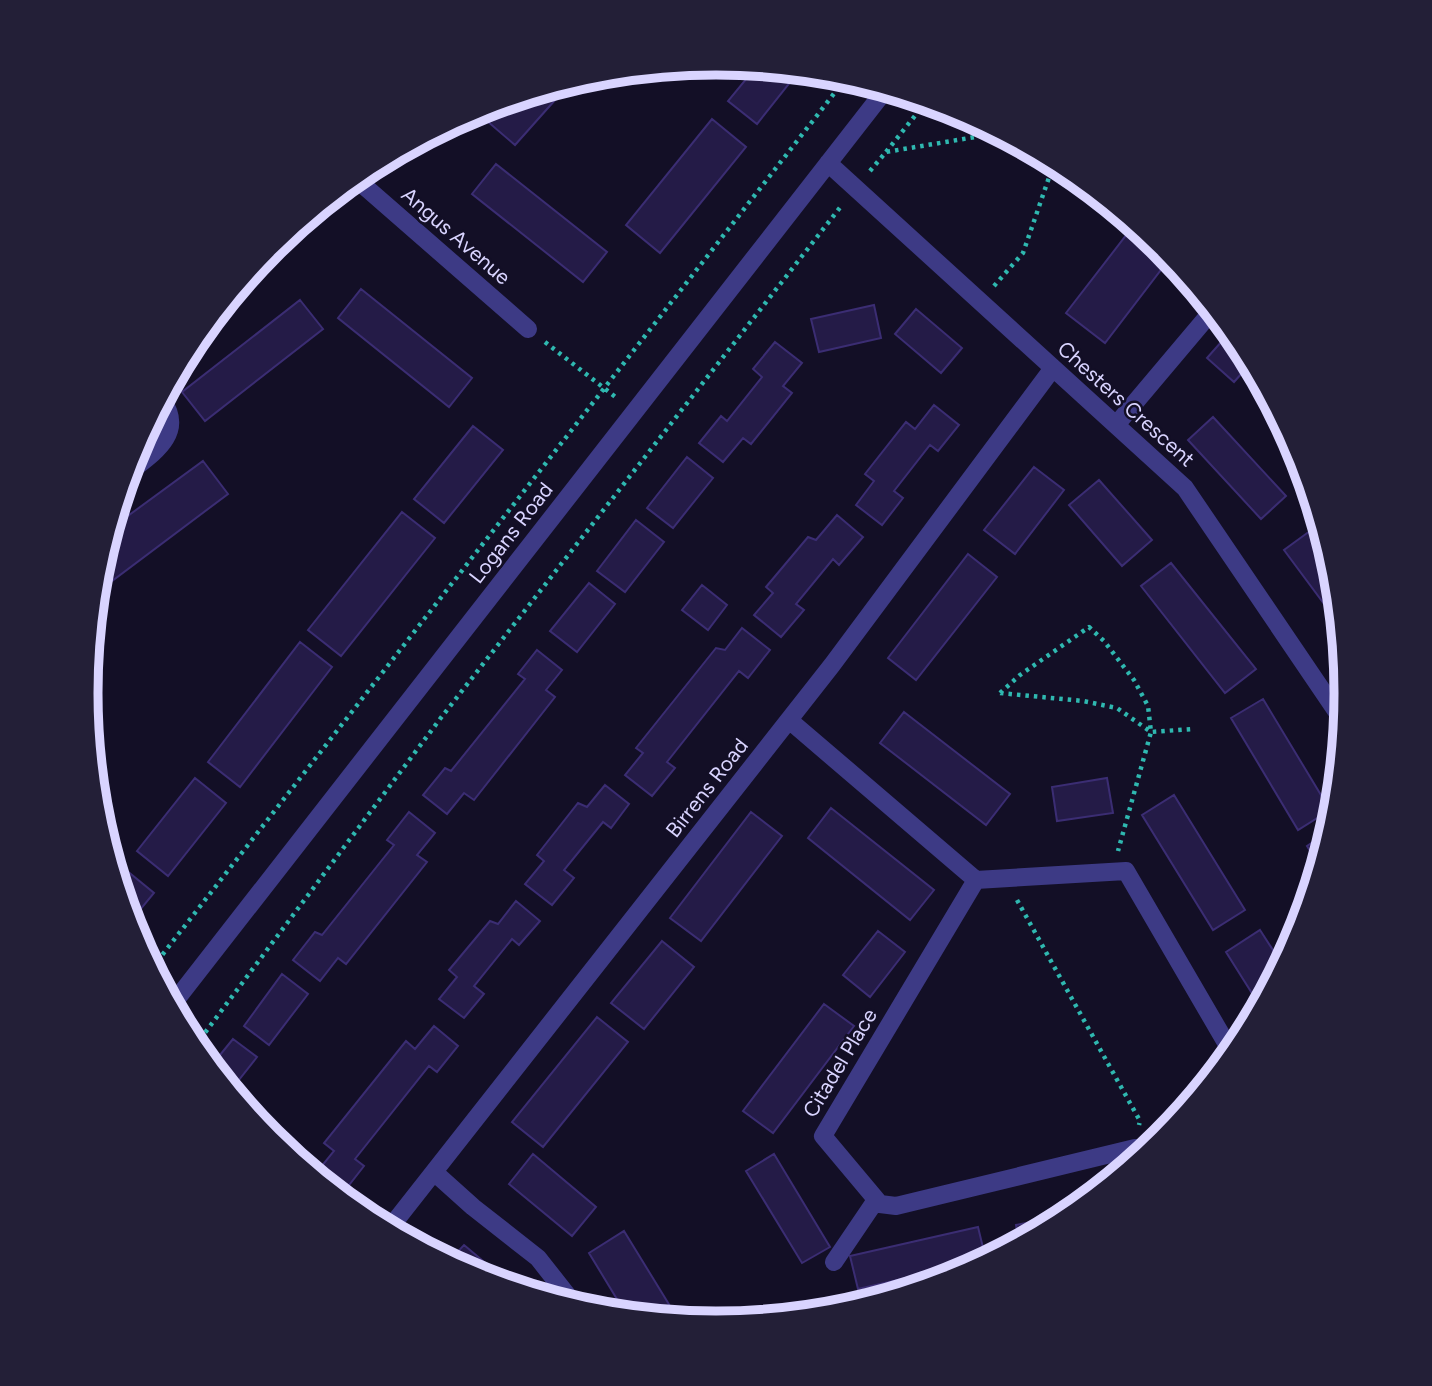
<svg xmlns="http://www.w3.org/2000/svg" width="1432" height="1386" font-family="Figtree,sans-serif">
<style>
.building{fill:#241b47;stroke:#3b2d73;stroke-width:2}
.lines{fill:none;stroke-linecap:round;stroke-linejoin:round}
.path{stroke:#2fb8b0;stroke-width:4.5;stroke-dasharray:3.5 5;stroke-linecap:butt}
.minor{stroke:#3d3a85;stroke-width:18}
.labels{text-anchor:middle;stroke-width:5;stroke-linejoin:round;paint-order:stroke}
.street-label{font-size:21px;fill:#d9d4ff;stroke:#130f26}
.rim{fill:none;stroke:#d9d4ff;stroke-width:9}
</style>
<rect width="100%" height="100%" fill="#130f26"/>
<path class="building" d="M756,67l43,4 -42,53 -29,-23z
M572,81l-57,64 -28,-24 18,-19z
M712,119l34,28 -86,106 -34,-28z
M496,164l111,88 -24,30 -111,-88z
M1134,225l28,23 8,10 -65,85 -39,-30z
M361,289l111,89 -23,29 -111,-89z
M300,300l23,29 -118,92 -23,-29z
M874,305l7,33 -62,14 -8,-33z
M916,309l46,39 -21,25 -46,-39z
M1230,332l10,11 11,20 -17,19 -27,-24z
M775,342l27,21 -19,23 9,7 -41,51 -8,-6 -20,24 -24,-19 22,-27 6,5 35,-44 -9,-8z
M934,405l25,20 -21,26 -8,-6 -36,46 9,7 -21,27 -26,-20 18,-24 -9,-7 41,-52 9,7z
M1213,417l73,79 -25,23 -73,-79z
M473,426l30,24 -59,73 -30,-24z
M687,457l26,21 -40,50 -26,-20z
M203,461l25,33 -132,99 2,-23 12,-41z
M1034,467l30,23 -49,64 -31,-24z
M1099,480l53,60 -30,26 -53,-61z
M402,512l33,26 -94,118 -33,-26z
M837,515l26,22 -24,28 -6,-6 -37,45 8,6 -23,27 -27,-22 19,-22 -7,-6 42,-50 8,3z
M636,520l28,22 -39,50 -28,-21z
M1314,528l12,15 8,27 5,54 -55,-74z
M968,554l29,23 -81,103 -28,-22z
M1171,563l85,106 -31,24 -84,-107z
M589,583l26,21 -38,48 -27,-21z
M702,585l25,20 -19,25 -26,-20z
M742,628l28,22 -22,28 -9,-7 -72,91 8,6 -23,28 -27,-21 18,-22 -7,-5 80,-100 9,2z
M300,642l32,25 -92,120 -32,-25z
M537,650l25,20 -16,20 9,7 -81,103 -10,-7 -17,21 -24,-19 22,-27 6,3 74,-92 -7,-5z
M1263,699l67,111 -32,20 -67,-112z
M904,712l106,82 -24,31 -106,-82z
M195,778l31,25 -58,73 -31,-25z
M1107,778l6,35 -56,8 -5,-34z
M605,785l24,19 -18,24 -8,-6 -39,48 10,8 -22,27 -27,-21 19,-23 -7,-6 41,-52 9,4z
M1174,795l71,115 -32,20 -71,-115z
M831,808l103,82 -24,30 -102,-82z
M409,812l26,21 -18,22 10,7 -81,102 -8,-6 -18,23 -27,-21 22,-28 7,3 72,-90 -7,-5z
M751,812l31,24 -81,105 -31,-23z
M1329,831l-10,34 -12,-19z
M126,870l28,23 -24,29 -13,-42z
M516,901l24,20 -21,24 -7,-6 -38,47 10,8 -20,24 -25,-19 18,-22 -8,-7 41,-49 8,3z
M1260,930l22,34 -22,42 -34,-54z
M878,931l27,21 -35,45 -27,-22z
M662,941l32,26 -50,62 -33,-26z
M282,974l26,20 -39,51 -25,-19z
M824,1004l30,22 -81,107 -30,-22z
M597,1017l31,25 -85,105 -31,-25z
M434,1026l24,20 -21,26 -8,-6 -74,93 9,7 -22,28 -26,-21 18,-22 -10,-8 82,-102 9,8z
M233,1039l24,18 -26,33 -20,-24z
M533,1154l63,53 -24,29 -63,-52z
M774,1154l56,93 -28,16 -56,-92z
M1070,1214l-4,3 -47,25 -3,-17z
M978,1227l8,33 -128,29 -8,-33z
M624,1231l54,88 -52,-5 -37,-61z
M464,1245l50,42 -39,-12 -26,-14z"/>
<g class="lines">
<path class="path" d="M886,152l40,-50
M870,171l16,-19 113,-19
M994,286l29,-33 31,-90
M545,342l73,57
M1000,693l20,-18 69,-48 15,14 30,39 14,26 3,26 -33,119
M1000,693l83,8 34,7 34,24 41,-3
M1017,900l123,221 -1,4
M152,968l695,-891
M195,1046l245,-327 402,-514"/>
<path class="minor" d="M828,163l357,325 158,233
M355,178l173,151
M1116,425l97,-115
M128,473c24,-19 58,-39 34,-73
M789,720l187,160 150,-9 106,182
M976,880l-153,256 57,68 16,2 239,-58 14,1
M172,1005l714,-916
M434,1172l39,35 65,51 37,47
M389,1229l443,-564 221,-297
M834,1262l42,-62"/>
</g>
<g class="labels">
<g class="street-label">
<text transform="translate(456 236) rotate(41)" y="7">Angus Avenue</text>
<text transform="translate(1126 404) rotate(42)" y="7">Chesters Crescent</text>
<text transform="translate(511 533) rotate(-52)" y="7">Logans Road</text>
<text transform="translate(707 788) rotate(-52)" y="7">Birrens Road</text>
<text transform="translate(840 1063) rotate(-59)" y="7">Citadel Place</text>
</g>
</g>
<path d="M0 0H1432V1386H0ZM98 693a618 618 0 1 1 1236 0a618 618 0 1 1-1236 0Z" fill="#231f37" fill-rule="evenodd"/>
<path class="rim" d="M98 693a618 618 0 1 1 1236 0a618 618 0 1 1-1236 0Z"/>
</svg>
